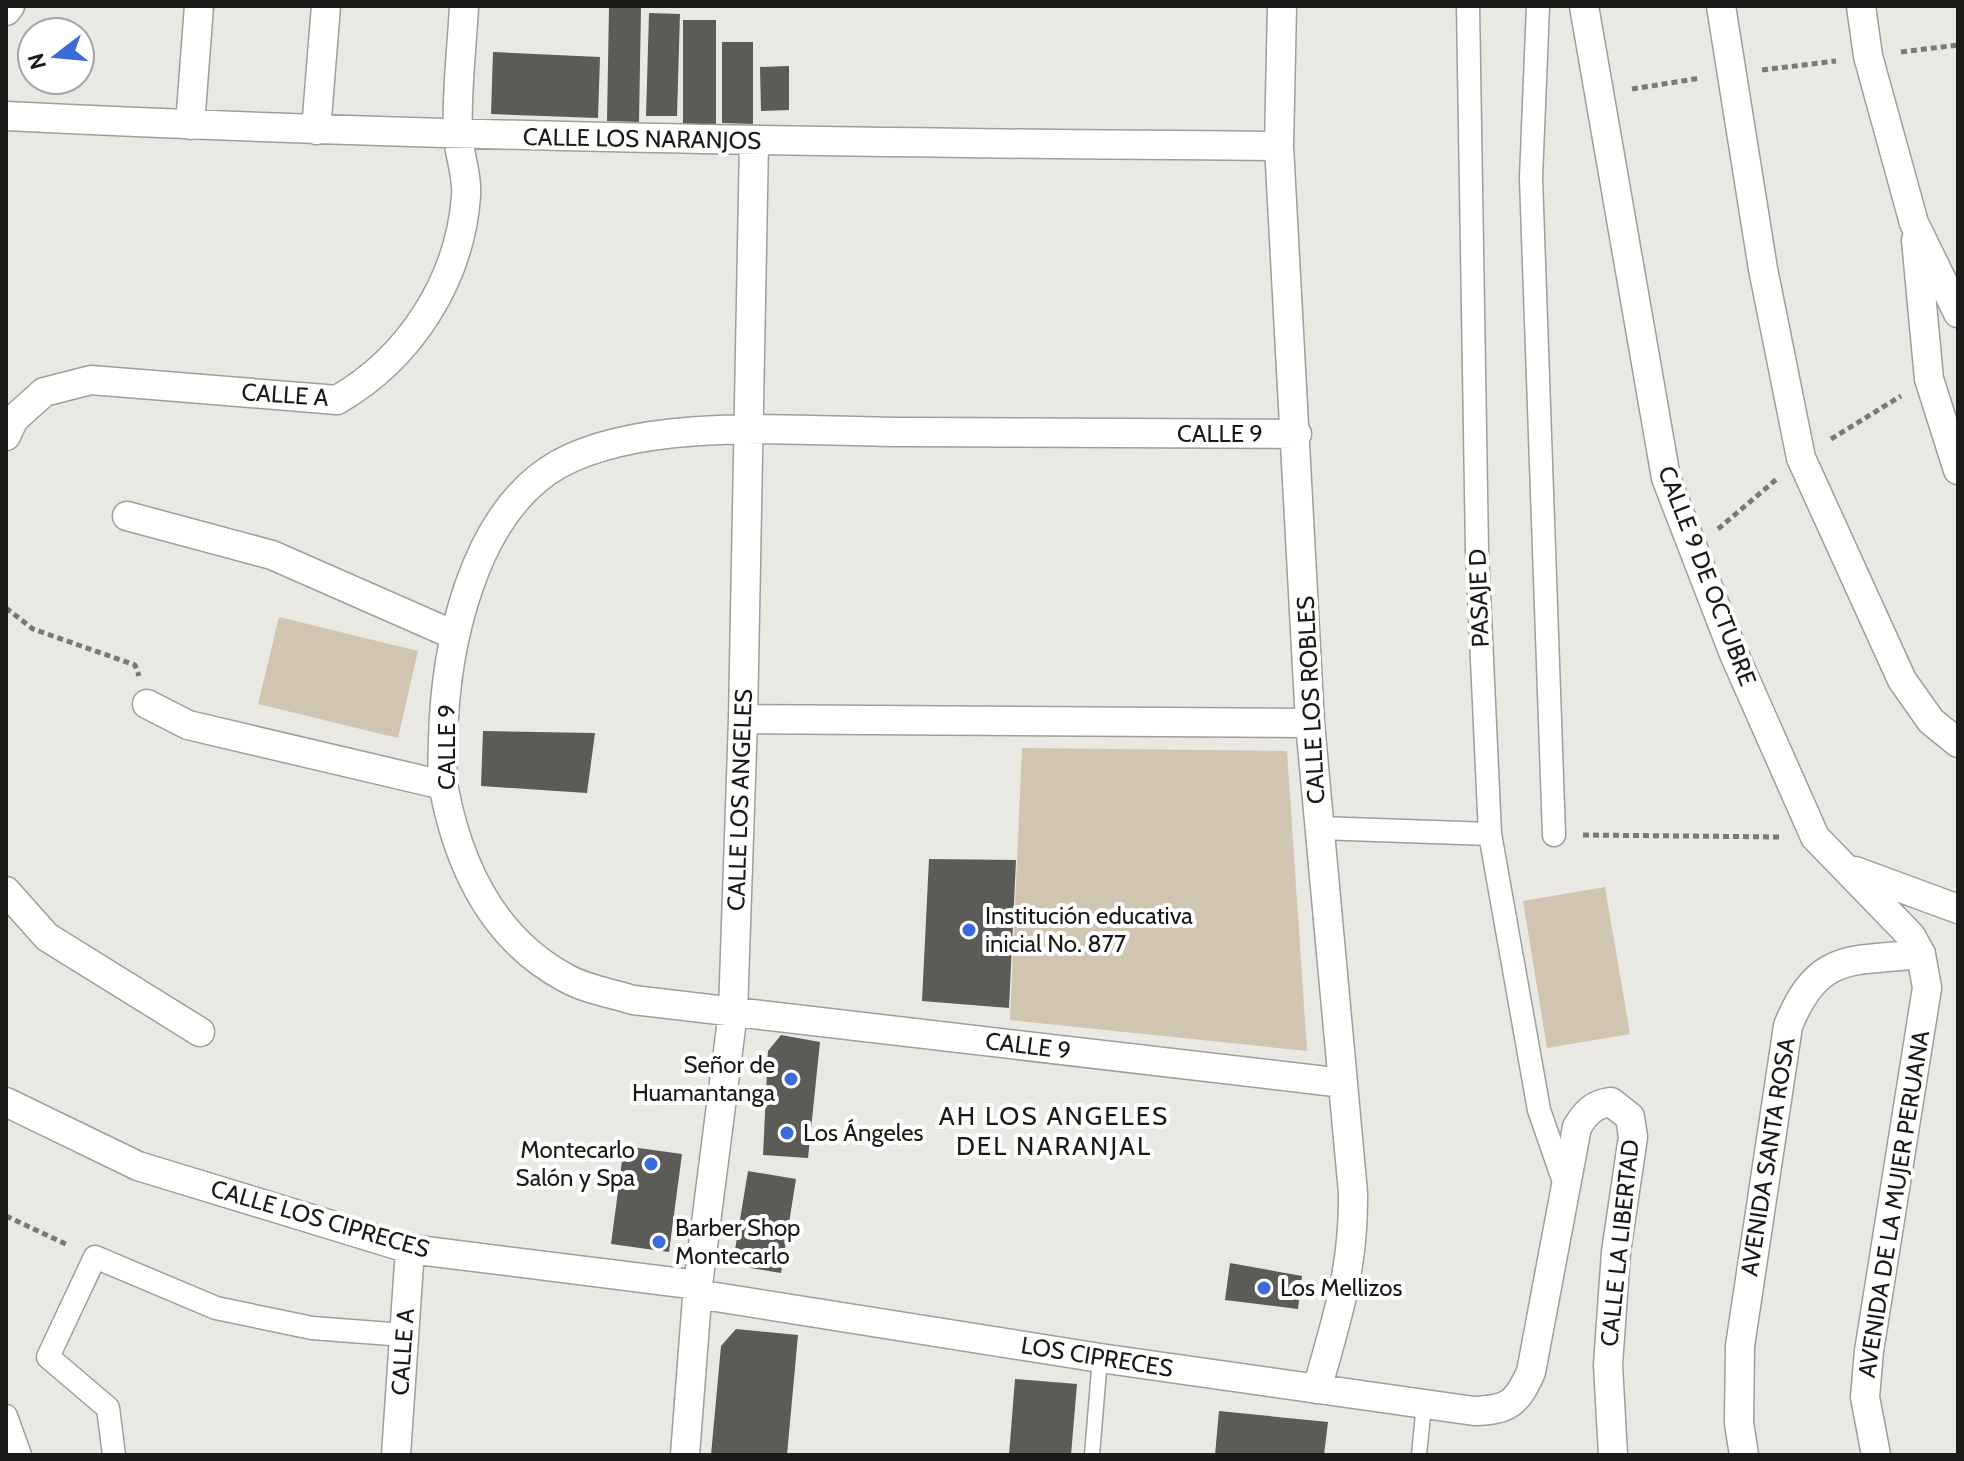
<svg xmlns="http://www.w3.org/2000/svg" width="1964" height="1461" font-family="Cabin,sans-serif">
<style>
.green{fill:#d0c5b1}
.building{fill:#5d5b57}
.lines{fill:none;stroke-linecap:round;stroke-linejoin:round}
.service-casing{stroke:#a09e9a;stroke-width:17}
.pedestrian-casing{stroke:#a09e9a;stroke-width:25}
.minor-casing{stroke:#a09e9a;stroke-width:31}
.path{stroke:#7a7975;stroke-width:5;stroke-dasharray:6 4;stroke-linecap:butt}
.service{stroke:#fff;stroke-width:14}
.pedestrian{stroke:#fff;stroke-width:22}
.minor{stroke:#fff;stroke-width:28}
.poi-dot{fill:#3c6adb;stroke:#fff;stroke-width:3}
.labels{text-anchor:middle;stroke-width:8;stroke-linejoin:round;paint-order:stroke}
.street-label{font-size:24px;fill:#1b1a18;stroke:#fff}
.poi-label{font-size:24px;fill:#1b1a18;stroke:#fff;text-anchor:start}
.neighbourhood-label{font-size:26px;letter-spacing:2px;fill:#1b1a18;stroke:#fff}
</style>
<rect width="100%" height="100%" fill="#eae8e3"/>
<path class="green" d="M279,617l139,34 -20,87 -140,-34z
M1022,748l265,3 20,300 -297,-31z
M1605,887l25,147 -83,14 -24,-147z"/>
<path class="building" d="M609,7h32l-2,115 -32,-1z
M649,13l31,1 -3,102h-31z
M683,20h33v105h-33z
M722,42h31v82l-31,-1z
M493,52l107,5 -2,61 -107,-4z
M789,66v44l-28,1 -1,-44z
M483,731l112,2 -8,60 -106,-7z
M929,859l87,1 -7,148 -87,-7z
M781,1035l39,7 -12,116 -45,-3 5,-104z
M624,1146l58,8 -13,98 -58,-8z
M748,1171l48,8 -15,94 -36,-6 -11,-11z
M1230,1263l72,13 -4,33 -73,-9z
M736,1329l62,6 -11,120h-76l10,-109z
M1015,1379l62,5 -6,71h-62z
M1219,1411l109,11 -4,33h-109z"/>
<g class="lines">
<g class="service-casing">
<path id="service" d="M1092,1455l8,-97
M1419,1455l5,-51"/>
</g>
<g class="pedestrian-casing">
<path id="pedestrian" d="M1468,6l9,545 13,283 49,276 25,72
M1538,6l-7,172 23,657
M1319,828l171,6
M6,1416l14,39
M114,1455l-6,-47 -60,-51 47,-100 121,51 96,20 92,7"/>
</g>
<g class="minor-casing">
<path id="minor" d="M1282,6l-3,140 31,577 43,470c1,75 -16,125 -36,196
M1584,6l82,472 68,176 81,183 96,99 10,18 6,34 -58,363 -4,46 11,58
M1721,6l42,263 38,189 101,222 29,41 27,22
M1861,6l7,50 46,167 44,90
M6,11l4,-5
M6,116c424,21 848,27 1273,30
M190,125l9,-119
M316,130l10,-124
M1916,240l13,139 29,91
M1297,434c-129,-1 -259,-1 -389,-2 -101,0 -260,-17 -349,32 -87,49 -114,184 -116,276 0,16 -2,34 1,49 15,78 49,150 122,189 19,11 45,15 67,22l710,83
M6,436l8,-17 30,-27 47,-12 246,20c73,-42 123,-120 129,-204 2,-20 -7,-41 -8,-61 -2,-42 4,-87 6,-129
M127,516l145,39 182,80
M147,704l41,21 255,60
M743,719l567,4
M1855,871l103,38
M6,891l41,46 153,95
M6,1102l132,64 272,83 288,36
M697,1294l403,64 374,53c35,-1 43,-8 57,-39l46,-245c9,-15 17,-23 34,-25l19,15 3,20 -17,115 -8,113 5,90
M396,1455l14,-206
M685,1455l13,-170 35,-273 10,-293 11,-577
M1744,1455l-5,-32 1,-77 48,-320c30,-75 63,-64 133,-72"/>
</g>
<path class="path" d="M1901,52l57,-7
M1762,70l74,-9
M1632,89l69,-11
M1831,439l70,-43
M1718,529l60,-51
M6,608l27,21 102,36 4,11
M1583,835l198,2
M6,1216l62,29"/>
<use href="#service" class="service"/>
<use href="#pedestrian" class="pedestrian"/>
<use href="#minor" class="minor"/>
</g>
<g class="poi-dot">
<circle cx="969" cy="930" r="8"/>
<circle cx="791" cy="1079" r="8"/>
<circle cx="787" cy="1133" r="8"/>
<circle cx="651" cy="1164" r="8"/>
<circle cx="659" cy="1242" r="8"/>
<circle cx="1264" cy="1288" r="8"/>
</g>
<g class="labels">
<g class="street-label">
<text transform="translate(642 139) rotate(1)" y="8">CALLE LOS NARANJOS</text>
<text transform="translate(285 395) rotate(4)" y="8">CALLE A</text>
<text x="1220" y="442">CALLE 9</text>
<text transform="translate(1707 576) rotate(69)" y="8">CALLE 9 DE OCTUBRE</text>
<text transform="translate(1479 598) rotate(-92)" y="8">PASAJE D</text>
<text transform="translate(1311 700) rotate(-93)" y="8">CALLE LOS ROBLES</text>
<text transform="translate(447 747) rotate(-90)" y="8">CALLE 9</text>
<text transform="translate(740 800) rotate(-88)" y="8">CALLE LOS ANGELES</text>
<text transform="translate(1028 1046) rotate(7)" y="8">CALLE 9</text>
<text transform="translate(1768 1157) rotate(-81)" y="8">AVENIDA SANTA ROSA</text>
<text transform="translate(1894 1204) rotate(-81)" y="8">AVENIDA DE LA MUJER PERUANA</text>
<text transform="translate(320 1219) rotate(16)" y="8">CALLE LOS CIPRECES</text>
<text transform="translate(1620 1243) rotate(-84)" y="8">CALLE LA LIBERTAD</text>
<text transform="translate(403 1352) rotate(-86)" y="8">CALLE A</text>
<text transform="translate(1097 1357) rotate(9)" y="8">LOS CIPRECES</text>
</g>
<g class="poi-label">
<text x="985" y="924">Institución educativa<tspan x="985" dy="28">inicial No. 877</tspan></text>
<text x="775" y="1073" text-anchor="end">Señor de<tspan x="775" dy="28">Huamantanga</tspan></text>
<text x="803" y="1141">Los Ángeles</text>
<text x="635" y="1158" text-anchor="end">Montecarlo<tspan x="635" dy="28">Salón y Spa</tspan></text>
<text x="675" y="1236">Barber Shop<tspan x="675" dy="28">Montecarlo</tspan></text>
<text x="1280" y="1296">Los Mellizos</text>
</g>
<g class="neighbourhood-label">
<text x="1054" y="1125">AH LOS ANGELES<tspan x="1054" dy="30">DEL NARANJAL</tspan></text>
</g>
</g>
<rect width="1964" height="1461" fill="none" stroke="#1b1a18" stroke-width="16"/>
<g transform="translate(56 56) rotate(254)"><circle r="38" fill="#ffffff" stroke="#a4a3a3" stroke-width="2"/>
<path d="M0-6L14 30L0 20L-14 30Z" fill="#3c6adb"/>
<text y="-12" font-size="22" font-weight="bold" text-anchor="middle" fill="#1b1a18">N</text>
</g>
</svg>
